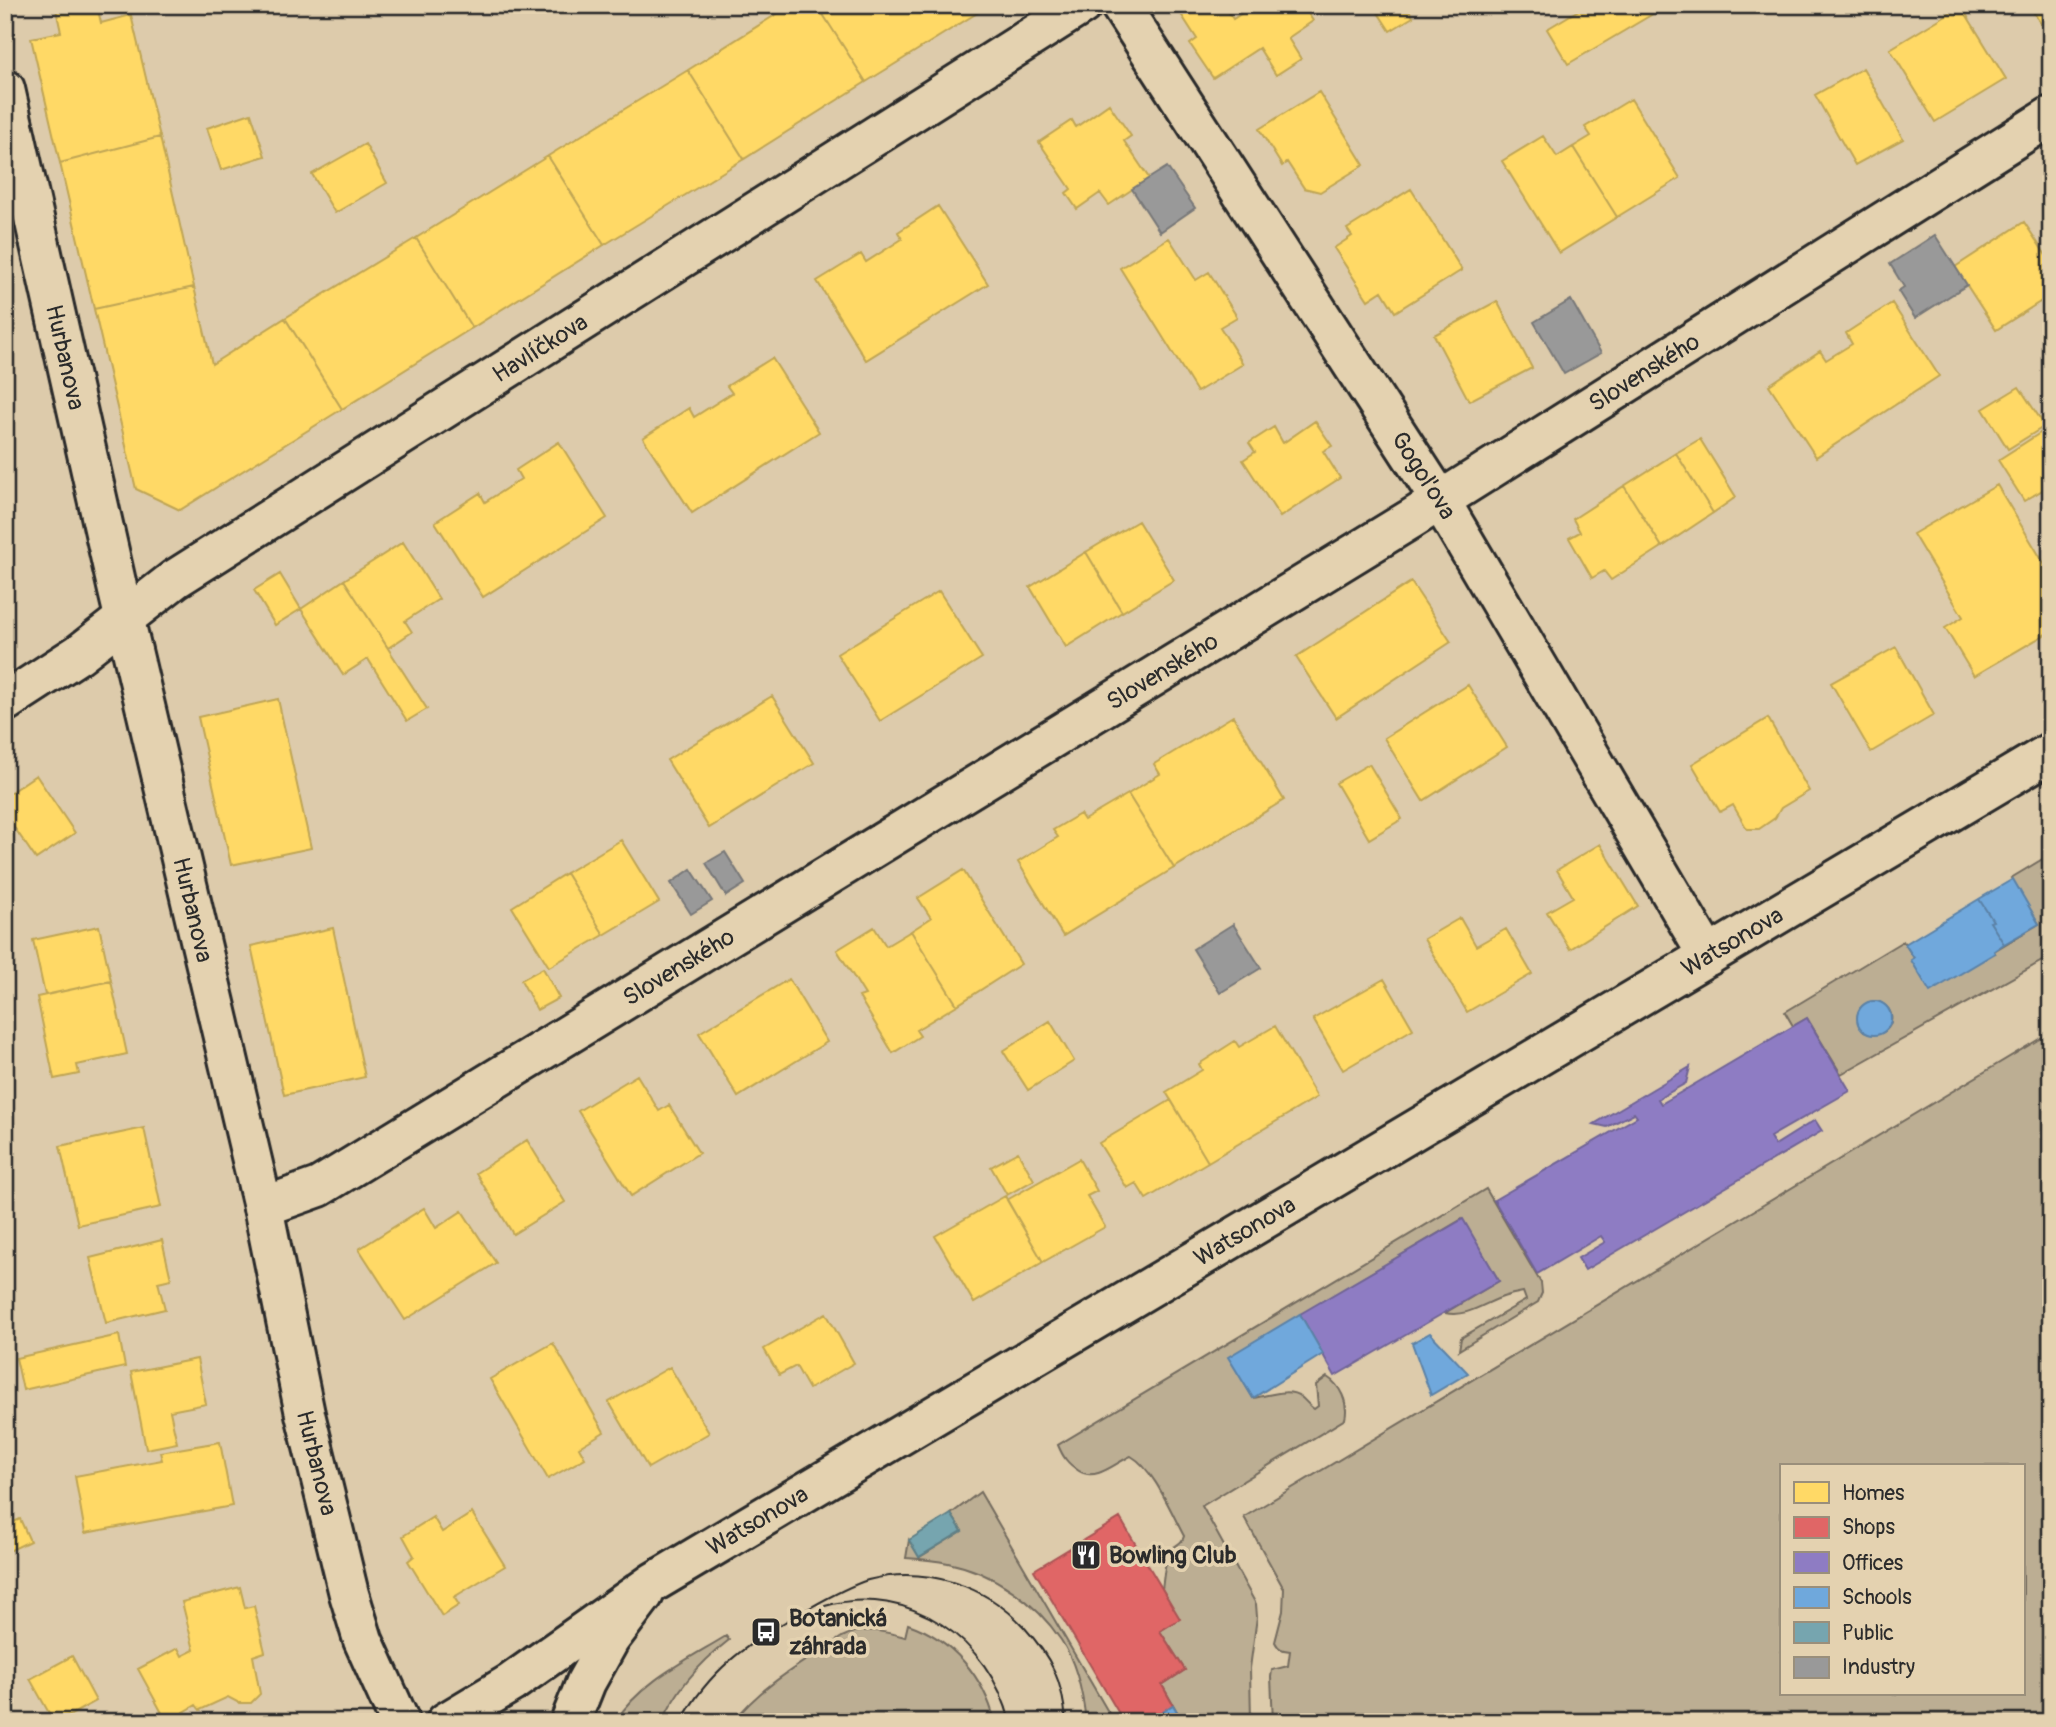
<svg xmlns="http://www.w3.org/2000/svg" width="2056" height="1727" font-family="Pangolin,sans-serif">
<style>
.green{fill:#bcae93;stroke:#746c5f;stroke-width:2;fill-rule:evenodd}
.homes{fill:#ffd966;stroke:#bfa554;stroke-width:2}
.shops{fill:#e06666;stroke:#aa5454;stroke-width:2}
.offices{fill:#8e7cc3;stroke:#706495;stroke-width:2}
.schools{fill:#6fa8dc;stroke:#5b82a7;stroke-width:2}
.public{fill:#76a5af;stroke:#608087;stroke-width:2}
.industry{fill:#999;stroke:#787878;stroke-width:2}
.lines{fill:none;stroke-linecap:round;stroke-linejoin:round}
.street-casing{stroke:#2b2b2b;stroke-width:44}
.secondary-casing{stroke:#2b2b2b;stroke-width:44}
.street{stroke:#e4d2b0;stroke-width:38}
.secondary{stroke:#e4d2b0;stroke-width:38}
.tram{stroke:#2b2b2b;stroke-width:2}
.labels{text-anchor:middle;stroke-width:7;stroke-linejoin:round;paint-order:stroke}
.street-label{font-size:24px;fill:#2b2b2b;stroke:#e4d2b0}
.poi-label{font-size:24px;font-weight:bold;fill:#2b2b2b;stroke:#e4d2b0;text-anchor:start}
</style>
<rect width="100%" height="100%" fill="#ddcbab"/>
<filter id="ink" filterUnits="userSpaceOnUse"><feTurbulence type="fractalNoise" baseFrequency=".0143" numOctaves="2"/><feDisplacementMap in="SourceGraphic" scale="14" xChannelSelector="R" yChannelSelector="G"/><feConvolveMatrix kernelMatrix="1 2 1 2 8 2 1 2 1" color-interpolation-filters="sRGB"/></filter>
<g filter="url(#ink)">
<path class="green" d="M2051,854v102l-210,118 -34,-56 -14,8 -8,-14 118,-71 11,17 81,-5 -1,-2 45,-27 -28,-46zM1874,1001c29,4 19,43 -10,31 -11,-13 -8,-28 10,-31z
M2051,1032v690h-778l-2,-45 1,-7 16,-4 2,-15c-7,-1 -11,-1 -15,-9l8,-31 1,-22 -40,-72zM1781,1466h242v228h-242z
M1486,1189l55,94 1,10 -4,9 -79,48 2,-12 65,-38 -3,-8c-5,1 -11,2 -17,4 -21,6 -38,22 -61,17l54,-32 -37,-62 -233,138 24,41c14,-2 36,-11 48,-1 5,4 7,8 13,12l4,-3 -2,-21 11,-8c13,8 22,26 18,42l-143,87 54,98 1,13 -7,51 1,54h-68l-21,-37 23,-15 -25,-39 19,-12 -17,-30c2,-12 2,-31 11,-41 5,-5 9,-4 11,-12 -13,-24 -30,-67 -53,-80 -16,7 -35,26 -52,15 -12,-8 -16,-14 -21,-26z
M980,1492l134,230h-28c-3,-28 -9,-58 -25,-82 -25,-38 -68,-68 -113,-77 -14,-3 -28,-4 -42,-5l3,-18 11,17 42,-26 -11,-17z
M908,1624c44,15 76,53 87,98h-262c29,-37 70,-60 109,-85 21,-11 41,-6 63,0z
M726,1636l3,4c-28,22 -53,48 -66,82h-48c25,-40 72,-62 111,-86z"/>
<path class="homes" d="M55,5h42l4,18 30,-8 29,122 -100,26 -29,-125 30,-6z
M791,5h26l49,77 -122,77 -56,-89z
M817,5h173l-124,77z
M1188,5h36l9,14 21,-14h49l10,16 -25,17 13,21 -25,16 -17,-27 -46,30 -23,-34 7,-5 -18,-28z
M1373,5h33l7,12 -23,14z
M1587,5h81l-100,59 -21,-35z
M2029,5h22v35z
M1961,6l45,73 -71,43 -45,-73z
M1863,68l40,71 -48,26 -40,-70z
M688,70l56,89 -140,86 -56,-89z
M1319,92l45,73 -44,27 -16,-4 -17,-26 -5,4 -23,-37z
M1631,99l49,79 -63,39 -44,-70 18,-11 -6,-9z
M1109,104l22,32 -7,5 25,37 -40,27 -9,-12 -23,16 -11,-16 5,-4 -32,-47 33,-22 4,7z
M251,113l14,43 -44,14 -14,-42z
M1543,136l14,21 16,-10 44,70 -58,36 -57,-92z
M160,137l34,150 -100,22 -34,-146z
M365,144l22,39 -52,30 -23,-39z
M548,156l56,89 -132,83 -56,-90z
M1411,189l51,81 -67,42 -13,-21 -14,9 -34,-52 18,-12 -5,-7z
M938,206l50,78 -122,76 -49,-79 44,-27 5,8 36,-23 -4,-7z
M2024,222l27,41v32l-55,35 -41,-63z
M416,238l56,90 -130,81 -57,-91z
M1169,238l27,42 13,-8 28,45 -17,10 23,37 -46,28 -77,-124z
M194,287l18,77 73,-46 57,91 -162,101 -44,-21 -42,-180z
M1497,301l35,67 -63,33 -35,-66z
M1892,303l47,73 -123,81 -47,-72 51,-34 6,9 26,-16 -6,-11z
M772,358l47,74 -127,81 -49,-75 46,-30 5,9 38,-24 -5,-7z
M2019,387l26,39 -37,23 -25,-40z
M1315,421l17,25 -9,5 17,27 -60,39 -37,-57 12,-8 -6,-9 25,-16 9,16z
M2051,426v59l-27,16 -26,-41z
M1700,439l36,58 -23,16 -37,-60z
M559,442l48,76 -124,79 -48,-75 45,-29 5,9 36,-23 -5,-9z
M1676,453l37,60 -51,34 -38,-61z
M1997,485l54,90v56l-77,45 -29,-48 18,-11 -50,-83z
M1624,486l38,61 -51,33 -7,-9 -12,7 -23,-40 11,-6 -7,-13z
M1138,521l36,59 -52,32 -36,-60z
M403,542l36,57 -34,22 7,11 -24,16 -44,-68z
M1086,552l36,60 -56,35 -36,-60z
M280,574l21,35 -26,16 -21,-35z
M344,580l83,129 -20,12 -39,-62 -25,16 -42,-66z
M1411,582l40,60 -115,76 -40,-61z
M939,591l43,67 -102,63 -43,-67z
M1896,647l38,68 -63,37 -40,-69z
M1468,685l39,62 -84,54 -39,-63z
M772,696l42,67 -105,65 -42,-68z
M278,699l33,149 -80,17 -33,-148z
M1233,716l51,84 -110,68 -46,-74 32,-20 -6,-10z
M1768,718l41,73 -28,17 -6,10 -16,11h-12l-14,-24 -13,7 -28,-48z
M1369,764l33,55 -33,20 -33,-56z
M36,775l39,58 -39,26 -31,-45v-18z
M1128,794l46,74 -111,68 -45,-74 40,-25 -5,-7 27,-16 4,6z
M621,840l38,62 -55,33 -38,-62z
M1600,844l38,62 -68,43 -23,-37 26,-15 -16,-27z
M963,870l58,94 -64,41 -46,-74 20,-13 -13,-20z
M566,873l38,62 -55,32 -37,-60z
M1460,918l16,28 30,-17 26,45 -65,38 -43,-73z
M99,926l12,55 -66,14 -12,-55z
M874,927l12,19 25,-15 46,74 -41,25 4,6 -27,17 -34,-56 6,-2 -28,-45z
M333,928l32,149 -81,18 -33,-149z
M543,968l16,30 -22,12 -16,-30z
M789,979l38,63 -89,55 -39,-64z
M1384,979l29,50 -70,41 -30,-51z
M111,981l16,73 -50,11 2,9 -25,5 -17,-82z
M1050,1021l24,40 -46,29 -25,-39z
M1275,1026l42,71 -109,65 -42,-70 36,-22 -3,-6 36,-23 4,6z
M637,1075l22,36 10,-6 30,48 -68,43 -53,-85z
M1171,1100l37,62 -62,37 -10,-16 -9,5 -28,-45z
M144,1128l17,79 -83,18 -18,-79z
M527,1140l38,62 -52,32 -37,-61z
M1018,1152l16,28 -27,15 -16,-28z
M1079,1159l18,32 -10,5 18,31 -62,35 -36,-62z
M1005,1196l38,66 -69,41 -39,-67z
M424,1208l12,20 26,-17 34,52 -91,57 -46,-71z
M162,1240l9,39 -13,3 7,27 -59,14 -16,-65z
M826,1313l28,50 -45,26 -13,-23 -17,9 -15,-26z
M119,1335l6,32 -102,23 -7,-32z
M553,1343l51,89 -25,15 6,11 -37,21 -58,-100z
M197,1359l9,45 -36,7 7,32 -31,6 -15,-77z
M670,1367l39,66 -61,35 -39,-66z
M220,1442l12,64 -147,27 -10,-57 87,-16 -2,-8z
M472,1513l33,53 -51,31 5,8 -17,11 -34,-55 6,-5 -11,-20 30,-19 9,15z
M20,1519l10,22 -25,12v-27z
M240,1587l5,21 9,-2 11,46 -12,4 7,38 -9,9h-12l-11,-6 -28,13 -4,-5 -29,17 -29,-53 40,-21 4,8 12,-6 -12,-48z
M72,1656l24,45 -38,21h-4l-24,-43z"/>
<path class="shops" d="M1120,1518l60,101 -20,12 25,39 -23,15 11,20 -28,17h-21l-90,-152z"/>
<path class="offices" d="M1807,1018l43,73 -80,46 5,8 40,-25 7,11 -237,139 -7,-12 27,-16 -4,-6 -64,38 -43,-74 143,-83 -3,-4 -27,14 -13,-3 96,-57 -4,16 -28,16 3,5z
M1463,1219l36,62 -164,95 -35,-62z"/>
<path class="schools" d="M2013,879l26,45 -35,20 -14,-22 3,-1 -14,-22z
M1979,899l14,22 -3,1 14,22 -10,7 1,2 -65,39 -19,-32 3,-2 -9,-14z
M1857 1018a17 17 0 1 1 34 0a17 17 0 1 1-34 0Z
M1300,1314l23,40 -70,44 -25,-41z
M1430,1333l38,40 -37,22 -19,-52z
M1173,1705l10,17h-38z"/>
<path class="public" d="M951,1514l11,17 -43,26 -10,-17z"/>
<path class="industry" d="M1167,167l28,41 -35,24 -28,-43z
M1935,235l32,50 -52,33 -17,-27 6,-4 -14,-23z
M1571,300l30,53 -37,21 -30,-52z
M725,852l20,32 -19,12 -20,-33z
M691,869l21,32 -21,13 -20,-31z
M1233,924l28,44 -41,25 -27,-44z"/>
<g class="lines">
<g class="street-casing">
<g id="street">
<path id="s1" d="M1120,5l320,495 268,456"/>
<path id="s2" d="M5,89l113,502 145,616 42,207 44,180 14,46 37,82"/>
<path id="s3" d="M5,702l74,-48 96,-75 907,-574"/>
<path id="s4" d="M263,1207l56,-20 1092,-668 640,-403"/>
<path d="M570,1722l16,-40 24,-43 34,-45"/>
</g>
</g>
<g class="secondary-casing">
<g id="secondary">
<path id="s5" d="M446,1722l65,-39 143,-101 1397,-830"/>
</g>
</g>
<use href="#street" class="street"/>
<use href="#secondary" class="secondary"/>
<path class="tram" d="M825,1606c84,-24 165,34 185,116
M681,1722c27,-51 67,-79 116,-107 22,-12 46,-27 71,-35 56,-15 118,5 156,47 27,30 39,54 42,95"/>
</g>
</g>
<defs>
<g id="restaurant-square" transform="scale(1.575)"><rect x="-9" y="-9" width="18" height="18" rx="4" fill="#2b2b2b" stroke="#e4d2b0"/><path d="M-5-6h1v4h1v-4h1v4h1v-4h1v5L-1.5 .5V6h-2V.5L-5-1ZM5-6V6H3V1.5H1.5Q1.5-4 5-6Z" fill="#fff"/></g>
<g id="bus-square" transform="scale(1.575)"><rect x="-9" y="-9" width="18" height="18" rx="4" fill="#2b2b2b" stroke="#e4d2b0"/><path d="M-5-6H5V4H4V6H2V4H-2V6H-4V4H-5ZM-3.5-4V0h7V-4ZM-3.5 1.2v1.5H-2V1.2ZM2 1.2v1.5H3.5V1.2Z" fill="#fff"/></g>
</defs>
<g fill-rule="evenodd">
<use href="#restaurant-square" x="1086" y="1555"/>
<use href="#bus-square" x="766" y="1632"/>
</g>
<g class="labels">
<g class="street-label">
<text dy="8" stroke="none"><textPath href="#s3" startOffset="642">Havlíčkova</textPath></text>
<text dy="8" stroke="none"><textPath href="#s2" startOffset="275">Hurbanova</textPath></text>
<text dy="8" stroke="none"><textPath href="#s4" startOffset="1615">Slovenského</textPath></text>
<text dy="8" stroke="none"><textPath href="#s1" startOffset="560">Gogoľova</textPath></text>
<text dy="8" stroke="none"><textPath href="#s4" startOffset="1048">Slovenského</textPath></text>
<text dy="8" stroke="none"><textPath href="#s2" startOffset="842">Hurbanova</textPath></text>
<text dy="8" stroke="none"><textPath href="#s5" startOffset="1505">Watsonova</textPath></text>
<text dy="8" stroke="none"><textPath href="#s4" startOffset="481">Slovenského</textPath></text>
<text dy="8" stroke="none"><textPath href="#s5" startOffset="938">Watsonova</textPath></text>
<text dy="8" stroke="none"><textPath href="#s2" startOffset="1409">Hurbanova</textPath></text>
<text dy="8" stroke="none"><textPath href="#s5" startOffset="371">Watsonova</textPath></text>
</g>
<g class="poi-label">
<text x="1109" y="1563">Bowling Club</text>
<text x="789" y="1626">Botanická<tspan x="789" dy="28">záhrada</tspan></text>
</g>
</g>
<rect width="2056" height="1727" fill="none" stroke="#e4d2b0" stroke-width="28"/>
<rect x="14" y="14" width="2028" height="1699" fill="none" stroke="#2b2b2b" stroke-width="2.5" filter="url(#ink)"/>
<rect x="1780" y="1464" width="245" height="231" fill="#e4d2b0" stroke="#9a8f7b" stroke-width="2"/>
<rect x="1794" y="1482" width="35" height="21" fill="#ffd966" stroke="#9a8f7b" stroke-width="2"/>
<text x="1842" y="1500" font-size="21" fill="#2b2b2b">Homes</text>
<rect x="1794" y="1517" width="35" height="21" fill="#e06666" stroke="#9a8f7b" stroke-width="2"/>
<text x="1842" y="1534" font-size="21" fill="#2b2b2b">Shops</text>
<rect x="1794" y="1552" width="35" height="21" fill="#8e7cc3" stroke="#9a8f7b" stroke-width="2"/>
<text x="1842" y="1570" font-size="21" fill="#2b2b2b">Offices</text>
<rect x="1794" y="1587" width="35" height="21" fill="#6fa8dc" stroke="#9a8f7b" stroke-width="2"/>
<text x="1842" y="1604" font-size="21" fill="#2b2b2b">Schools</text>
<rect x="1794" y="1622" width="35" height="21" fill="#76a5af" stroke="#9a8f7b" stroke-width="2"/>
<text x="1842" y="1640" font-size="21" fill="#2b2b2b">Public</text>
<rect x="1794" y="1657" width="35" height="21" fill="#999999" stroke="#9a8f7b" stroke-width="2"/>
<text x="1842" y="1674" font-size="21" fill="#2b2b2b">Industry</text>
</svg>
